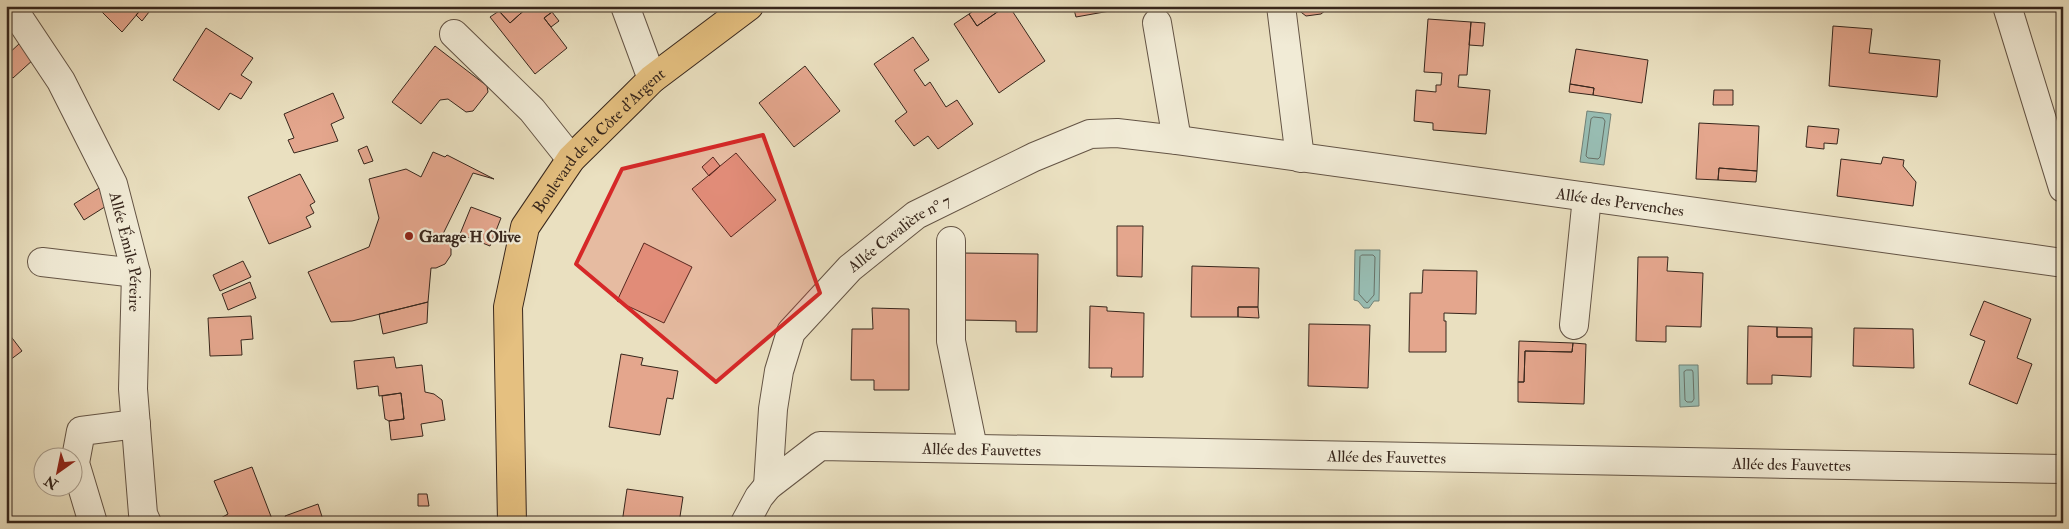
<svg xmlns="http://www.w3.org/2000/svg" width="2069" height="529" font-family="'IM FELL Double Pica',serif">
<style>
.water{fill:#98bdb3;stroke:#718177}
.lines{fill:none;stroke-linecap:round;stroke-linejoin:round}
.shore{stroke:#687268;stroke-width:1}
.building{fill:#e4a68d;stroke:#37261c}
.minor-casing{stroke:#645445;stroke-width:30}
.major-casing{stroke:#37261c;stroke-width:30}
.minor{stroke:#f1ebd6;stroke-width:28}
.major{stroke:#e5c080;stroke-width:28}
.marked{fill:#d62828;fill-opacity:0.2;stroke:#d62828;stroke-width:4;stroke-linejoin:round}
.poi-dot{fill:#8f2418;stroke:#f1ebd6;stroke-width:2}
.labels{text-anchor:middle;stroke-width:4.5;stroke-linejoin:round;paint-order:stroke}
.street-label{font-size:16px;fill:#37261c;stroke:#f1ebd6}
.poi-label{font-size:16px;font-weight:bold;fill:#37261c;stroke:#f1ebd6;text-anchor:start}
</style>
<rect width="100%" height="100%" fill="#eae0c0"/>
<filter id="stains"><feTurbulence type="fractalNoise" baseFrequency=".004" numOctaves="4"/><feColorMatrix values="0 0 0 0 .2 0 0 0 0 .09 0 0 0 0 .02 0 0 0 .5 -.17"/></filter>
<radialGradient id="worn" r=".72"><stop offset=".6" stop-color="#630" stop-opacity="0"/><stop offset="1" stop-color="#630" stop-opacity=".3"/></radialGradient>
<path class="water" d="M1587,111l24,3 -7,51 -24,-3z
M1355,250h25l-1,51h-5l-5,7h-5l-6,-7 -4,-1z
M1679,365h19l1,41 -19,1z"/>
<g class="lines">
<path class="shore" d="M1594,117l9,1 2,3 -5,36 -2,2 -10,-1 -2,-2 5,-37z
M1362,255h11l2,2 -1,38 -7,8 -8,-9 1,-37z
M1687,370h5l1,2 1,27 -2,3h-5l-2,-2 -1,-28z"/>
</g>
<path class="building" d="M96,6h54l-3,4 -3,-4 -22,26z
M144,6l5,6 -7,9 -6,-6z
M505,6h24l-19,17 -11,-12z
M529,6h18l5,6 -8,6 23,30 -32,26 -45,-57 9,-6 11,12z
M980,6h26l-29,20 -8,-12z
M1006,6h3l36,55 -46,32 -45,-69 15,-10 8,12z
M1073,6h47l1,3 -45,8z
M1293,6h38l-10,8 -15,2z
M552,12l7,9 -8,6 -7,-9z
M1428,19l43,3 -4,53h-8l-1,12 32,3 -4,44 -53,-4v-7l-19,-2 2,-31 20,2v-7h5l1,-12 -18,-1z
M1471,22l14,1 -2,23 -14,-1z
M1833,26l39,3 -3,24 71,7 -3,37 -108,-11z
M206,28l47,30 -12,17 11,7 -11,17 -11,-6 -11,17 -46,-30z
M913,37l16,23 -15,10 11,16 5,-4 16,25 11,-7 16,24 -35,25 -10,-13 -14,10 -19,-25 12,-9 -33,-48z
M20,43l14,16 -21,19 -3,-2 -4,3v-23z
M435,46l52,40 1,6 -15,19 -7,1 -18,-13 -8,1 -19,24 -29,-22z
M1576,49l72,11 -6,43 -49,-8 1,-7 -24,-4z
M805,66l35,45 -46,36 -35,-44z
M1570,84l24,4 -1,7 -24,-3z
M1714,90h19v15h-20z
M333,93l11,25 -13,6 7,17 -44,12 -6,-13 6,-2 -10,-24z
M1699,123l60,3 -2,45 -38,-3 -1,12 -22,-1z
M1808,126l31,3 -2,15 -13,-1v6l-18,-2z
M367,146l6,15 -9,3 -6,-14z
M433,152l12,5 2,-2 47,24 -21,-6 -30,61 8,12v9l-6,9 -9,4h-5l-3,34 -76,19 -21,1 -23,-50 61,-25 10,-29 -10,-39 37,-10 15,8z
M736,153l40,47 -45,37 -39,-48z
M713,157l7,9 -11,10 -7,-9z
M1883,157l21,3 -1,6 13,16 -3,24 -76,-10 4,-37 40,5z
M1719,168l38,3 -1,11 -38,-2z
M300,174l15,28 -5,3 4,8 -8,4 5,10 -42,17 -21,-47z
M104,185l7,18 -27,17 -10,-16z
M471,207l30,11 -11,28 -30,-12z
M1117,226h26l-1,51 -25,-1z
M644,243l48,24 -28,56 -47,-22z
M962,253l76,1 -1,78h-21v-11l-54,-1z
M1638,257h30l-1,14 36,2 -2,54 -35,-1v16l-30,-1z
M243,261l8,16 -31,14 -7,-16z
M1192,266l67,2 -1,39h-20v10h-47z
M1423,270l54,1 -1,43 -32,-1v8h2v31h-37l1,-59h12z
M250,282l6,16 -28,12 -6,-16z
M1984,301l47,18 -14,39 15,6 -15,40 -48,-20 16,-43 -15,-6z
M428,302l-1,21 -44,11 -4,-20z
M1090,306l17,1v4l37,2 -1,64h-32l1,-9h-23z
M1238,307h20l1,11 -21,-1z
M872,308l37,1v81h-35v-10h-23l1,-51h21z
M251,316l2,23 -12,1 1,15 -32,1 -2,-38z
M1309,324l61,1 -2,63 -60,-2z
M1748,326l29,1v10h35l-1,40 -39,-2v9h-25z
M1777,327l35,1v9h-35z
M1854,328l59,1 1,39 -61,-2z
M6,330l16,21 -16,12z
M1519,341l54,2 -1,9 -47,-1 -1,31h-6z
M1573,343l13,1 -2,60 -66,-2v-20h6l1,-31 47,1z
M621,354l22,4 -2,7 37,6 -5,28 -6,-1 -7,37 -51,-8z
M394,357l2,11 26,-3 3,27 9,2 8,6 3,20 -24,4 2,12 -32,4 -2,-19 15,-2 -3,-26 -22,3 -1,-10 -21,3 -3,-28z
M401,393l3,26 -15,2 -4,-2 -3,-23z
M252,467l20,52 -10,4h-41l-2,-4 9,-5 -14,-33z
M627,489l56,8 -4,26h-57z
M418,494h9l2,12h-11z
M318,504l6,19h-36l-3,-7z"/>
<g class="lines">
<g class="minor-casing">
<g id="minor">
<path id="s1" d="M11,6l50,75 52,103 23,89 -3,116 10,125 4,9"/>
<path d="M625,6l27,73"/>
<path d="M1281,6l19,152"/>
<path d="M2007,6l56,182"/>
<path d="M1157,23l20,117"/>
<path d="M454,34l78,76 39,49"/>
<path d="M951,241v100l22,107"/>
<path d="M42,262l94,11"/>
<path d="M1574,325l13,-128"/>
<path id="s2" d="M768,486l5,-77 6,-38 12,-39 59,-64 66,-53 118,-58 56,-23 27,-1 60,7 886,123"/>
<path d="M93,523l-18,-60 6,-32 55,-7"/>
<path id="s3" d="M745,523l14,-26 9,-11 52,-40 1243,23"/>
</g>
</g>
<g class="major-casing">
<g id="major">
<path id="s4" d="M512,523l-4,-216 17,-80 46,-68 62,-61 19,-19 97,-73"/>
</g>
</g>
<use href="#minor" class="minor"/>
<use href="#major" class="major"/>
</g>
<path class="marked" d="M763,135l57,158 -104,89 -140,-118 46,-95z"/>
<circle class="poi-dot" cx="409" cy="236" r="5"/>
<g class="labels">
<g class="street-label">
<text dy="6" stroke="none"><textPath href="#s4" startOffset="412">Boulevard de la Côte d'Argent</textPath></text>
<text dy="6" stroke="none"><textPath href="#s2" startOffset="1055">Allée des Pervenches</textPath></text>
<text dy="6" stroke="none"><textPath href="#s2" startOffset="304">Allée Cavalière n° 7</textPath></text>
<text dy="6" stroke="none"><textPath href="#s1" startOffset="275">Allée Émile Péreire</textPath></text>
<text dy="6" stroke="none"><textPath href="#s3" startOffset="271">Allée des Fauvettes</textPath></text>
<text dy="6" stroke="none"><textPath href="#s3" startOffset="676">Allée des Fauvettes</textPath></text>
<text dy="6" stroke="none"><textPath href="#s3" startOffset="1081">Allée des Fauvettes</textPath></text>
</g>
<g class="poi-label">
<text x="419" y="242">Garage H Olive</text>
</g>
</g>
<rect width="2069" height="529" fill="none" stroke="#eae0c0" stroke-width="25"/>
<rect x="8" y="8" width="2054" height="514" fill="none" stroke="#37261c" stroke-width="2.5"/>
<rect x="12" y="12" width="2044" height="504" fill="none" stroke="#37261c"/>
<g transform="translate(58 472) rotate(213)"><circle r="24" fill="#f1ebd6" stroke="#a79c8c"/>
<path d="M0-4L9 19L0 12L-9 19Z" fill="#8f2418"/>
<text y="-8" font-size="14" font-weight="bold" text-anchor="middle" fill="#37261c">N</text>
</g>
<rect width="100%" height="100%" filter="url(#stains)"/>
<rect width="100%" height="100%" fill="url(#worn)"/>
</svg>
